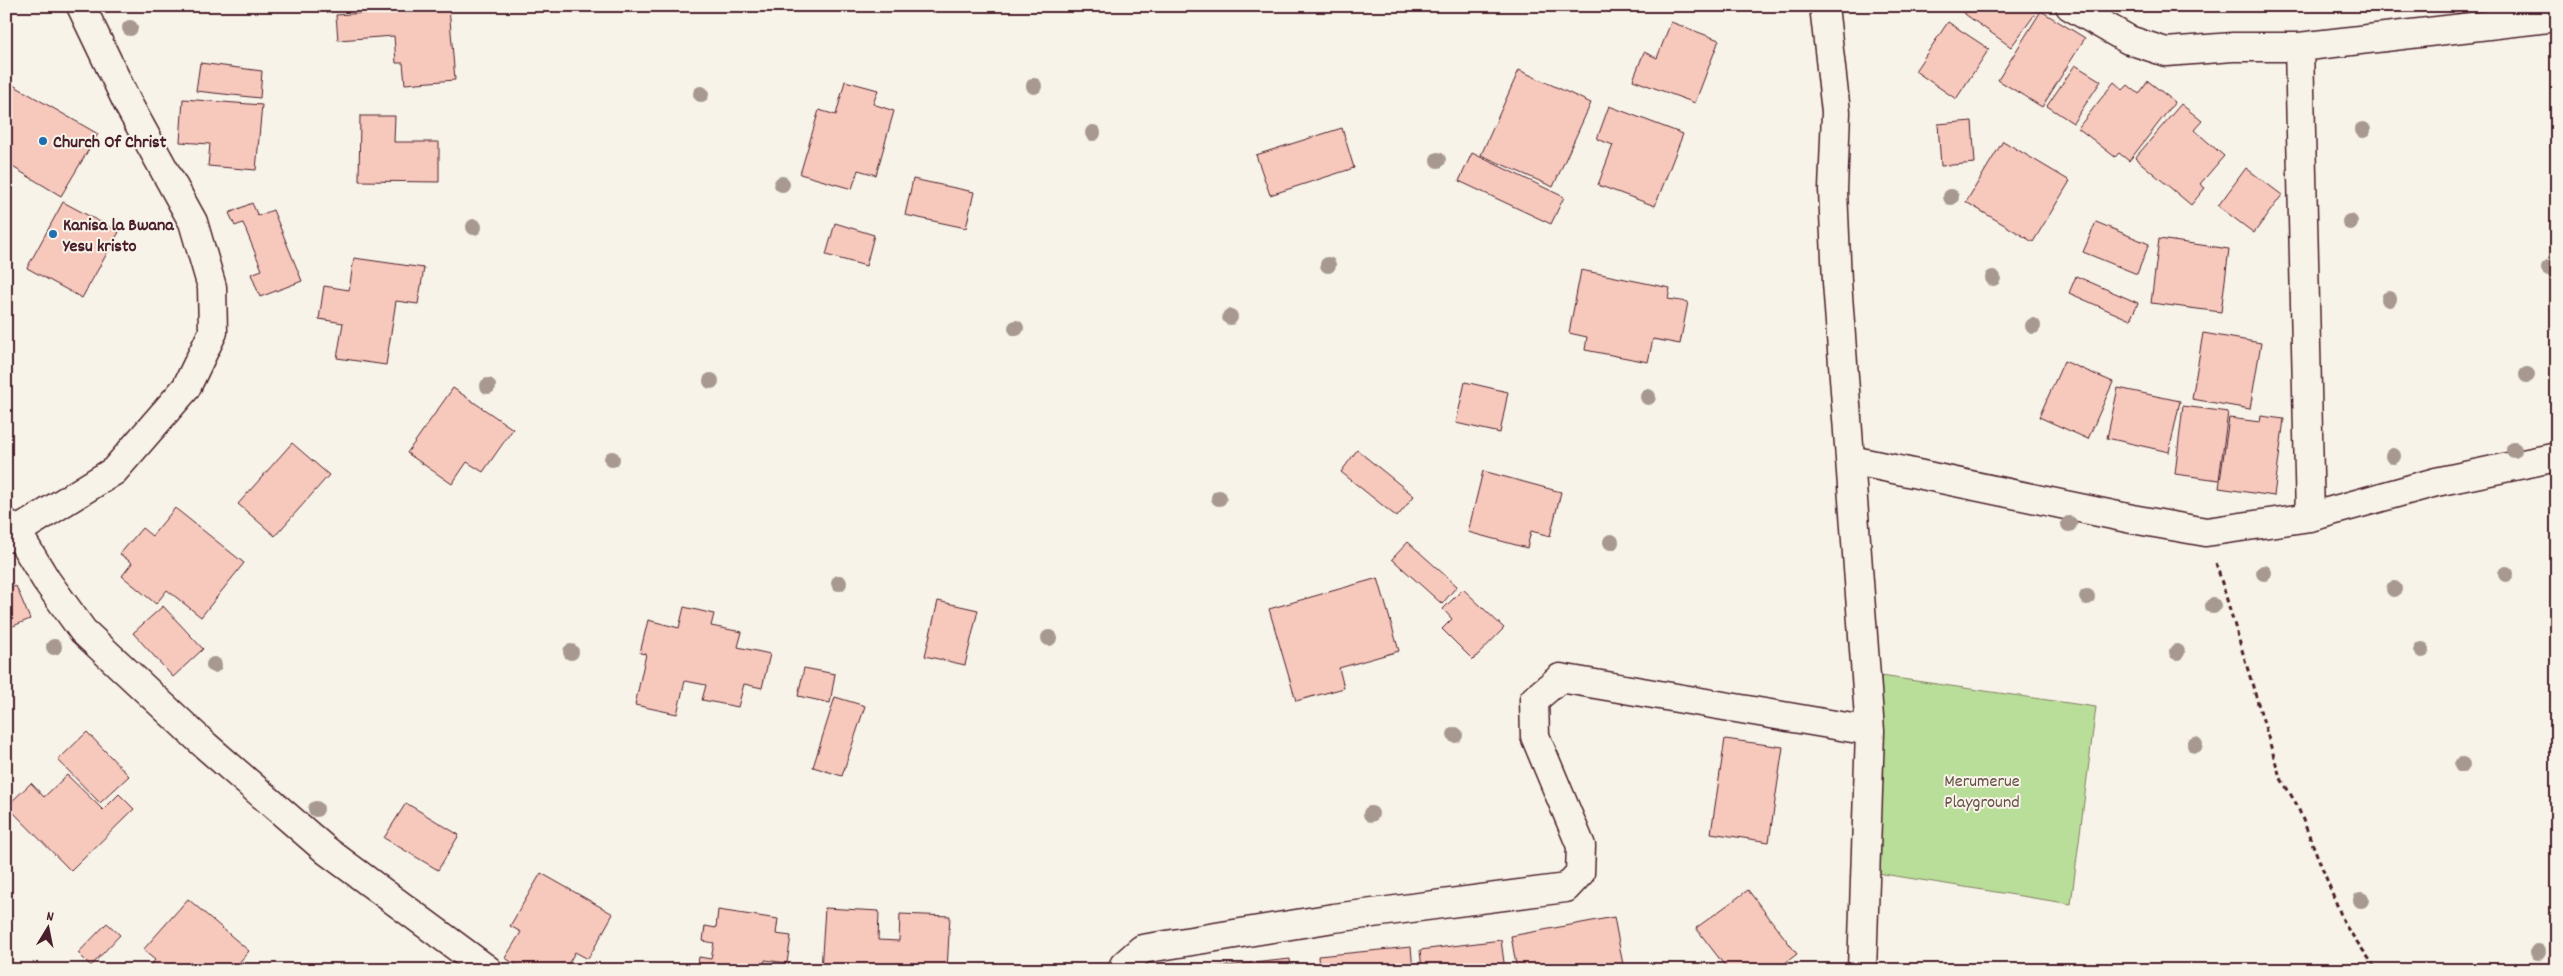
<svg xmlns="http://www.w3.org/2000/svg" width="2563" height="976" font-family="Dekko,sans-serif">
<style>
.green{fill:#b9de99;stroke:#827e62}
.building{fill:#f7c8bc;stroke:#4a1f2b}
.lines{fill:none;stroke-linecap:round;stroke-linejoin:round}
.minor-casing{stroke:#4a1f2b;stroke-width:31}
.path{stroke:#4a1f2b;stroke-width:3;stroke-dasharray:5 4;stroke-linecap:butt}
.minor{stroke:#f7f3e8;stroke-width:28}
.tree{fill:#a7998f}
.poi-dot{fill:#1f6fb2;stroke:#f7f3e8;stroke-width:2}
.labels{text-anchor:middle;stroke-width:4;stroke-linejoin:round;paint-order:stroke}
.poi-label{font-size:18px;font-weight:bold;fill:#4a1f2b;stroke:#f7f3e8;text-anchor:start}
.park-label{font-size:18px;fill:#664f46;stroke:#f7f3e8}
</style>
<rect width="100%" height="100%" fill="#f7f3e8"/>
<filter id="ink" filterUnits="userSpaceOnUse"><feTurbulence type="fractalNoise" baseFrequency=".02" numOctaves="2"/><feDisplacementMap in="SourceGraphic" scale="10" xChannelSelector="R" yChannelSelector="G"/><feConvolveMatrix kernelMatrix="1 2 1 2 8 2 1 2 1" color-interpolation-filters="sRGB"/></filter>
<g filter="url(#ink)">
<path class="green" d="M1881,676l215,31 -25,197 -194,-31z"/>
<path class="building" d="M1921,6h26l-1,5z
M1966,6h75l-30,41 -49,-35z
M449,7l6,73 -50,4 -2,-21h-7l-2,-27 -56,4 -2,-25z
M2041,11l44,27 -43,69 -44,-27z
M1671,22l48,18 -24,63 -62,-23 11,-28 13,6z
M1948,22l41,27 -33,50 -41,-28z
M200,63l62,8 -2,27 -64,-7z
M2075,65l26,16 -28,42 -26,-17z
M1519,70l72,33 -38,84 -72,-32z
M6,81l92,53 -37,62 -55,-33z
M845,81l33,9 -5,14 21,7 -18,64 -18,-5 -6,19 -52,-15 19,-64 17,5z
M2148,81l27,21 -46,59 -10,-8 -4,4 -37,-29 36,-46 9,8 5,-5 11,9z
M183,99l79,6 -6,65 -48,-4 2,-22 -30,-2z
M2181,104l21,17 -8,9 30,26 -24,28 5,4 -14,17 -56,-47z
M1609,106l74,28 -28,72 -57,-21 15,-40 -16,-6z
M360,116h35l-1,26h45v40l-80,-1z
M1972,121l3,42 -34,3 -3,-42z
M1342,128l12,40 -84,27 -14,-40z
M2003,141l67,40 -37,61 -67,-40z
M1472,153l92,44 -13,27 -92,-43z
M2246,168l36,27 -28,38 -36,-27z
M913,179l61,13 -8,36 -61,-13z
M63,202l56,30 -37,66 -55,-30z
M252,203l6,13 15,-6 29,71 -42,16 -9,-23 11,-4 -19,-47 -8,3 -6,-13z
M2096,222l53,22 -12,30 -54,-22z
M835,223l39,12 -8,31 -40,-11z
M2159,239l70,10 -8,63 -70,-9z
M354,258l70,10 -6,36 -22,-3 -10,64 -49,-7 6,-35 -24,-4 5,-33 25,4z
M1581,270l89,18 -2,11 20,3 -8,42 -27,-5 -5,23 -63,-12 2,-13 -18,-4z
M2076,276l62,27 -8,17 -61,-27z
M2203,333l58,10 -11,66 -58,-10z
M2064,361l49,21 -25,57 -49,-22z
M1465,382l43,10 -8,41 -44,-10z
M453,388l60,41 -30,43 -16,-10 -15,22 -45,-31z
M2118,388l62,13 -11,51 -62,-14z
M2183,406l45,6 -9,68 -44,-6z
M2261,416l23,3 -10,77 -55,-8 10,-70 31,4z
M292,443l37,32 -54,61 -37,-32z
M1357,450l57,46 -17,21 -56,-45z
M1483,471l78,21 -11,44 -19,-5 -4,17 -59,-16z
M175,508l69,55 -43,54 -34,-27 -11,14 -34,-28 10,-13 -12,-9 22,-26 10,8z
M1408,542l49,44 -15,18 -50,-45z
M1378,578l21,73 -60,17 5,20 -48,13 -27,-92z
M16,586l14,33 -24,10v-39z
M1463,589l41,39 -31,32 -31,-31 10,-10 -9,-10z
M938,601l40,9 -13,55 -40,-9z
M163,606l40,43 -30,28 -40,-44z
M684,607l30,7 -3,12 31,6 -4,15 32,7 -8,34 -18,-4 -6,23 -36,-7 4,-15 -21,-4 -8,33 -42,-9 11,-51 -6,-1 8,-33 31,8z
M804,668l31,6 -5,29 -32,-7z
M835,697l30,9 -23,70 -29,-9z
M87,732l42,44 -29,27 -42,-43z
M1725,739l58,8 -14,95 -58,-9z
M67,775l36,35 16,-16 15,15 -63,62 -64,-65 24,-23 13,14z
M406,803l53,32 -21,35 -54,-32z
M541,873l72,41 -25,45 -13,-7 -10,18h-40l-20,-12 16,-26 -11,-6z
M1748,890l49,64 -21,16h-48l-32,-42z
M188,899l61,52 -11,13 7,6h-99l9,-10 -12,-10z
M825,908l54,3 -1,29 21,1 1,-27 50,2 -3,54h-126z
M718,910l60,9 -2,15 15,2 -4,27 -22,-3 -2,10h-66l2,-13 12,2 3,-16 -11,-2 2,-15 11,2z
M1614,917l10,53h-107l-6,-34z
M107,923l13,12 -29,31 -13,-13z
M1501,940l4,30h-83l-2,-20z
M1411,947l2,23h-94l-1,-14z
M1290,959l1,11h-92v-1z"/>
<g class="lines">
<g class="minor-casing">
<path id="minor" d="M1824,6l12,106 -3,78 4,92 33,449 -8,239
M2070,6l59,34 37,12 67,-5h66l258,-30
M2299,47l11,470
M1851,460l281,59 74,13 104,-15 126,-35 121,-25
M6,523l11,9 29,48 37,51 123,115 121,105 161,119
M6,538l108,-67 72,-83 27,-56 -1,-45 -19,-65 -65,-118 -47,-98
M1122,970l2,-5 18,-16 192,-31 232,-30 14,-15 1,-27 -46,-110 -1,-36 26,-22 310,53"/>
</g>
<path class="path" d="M2216,563l64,214 17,28 48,120 32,45"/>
<use href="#minor" class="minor"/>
</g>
<g class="tree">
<circle cx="130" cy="28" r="8"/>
<circle cx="1034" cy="86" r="8"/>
<circle cx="701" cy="94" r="8"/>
<circle cx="2363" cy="130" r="8"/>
<circle cx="1093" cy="133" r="8"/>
<circle cx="1438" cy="160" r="8"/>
<circle cx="782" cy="184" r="8"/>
<circle cx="1951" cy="197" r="8"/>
<circle cx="2350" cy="222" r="8"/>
<circle cx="474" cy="227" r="8"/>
<circle cx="1328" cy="265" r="8"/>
<circle cx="2549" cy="268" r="8"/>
<circle cx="1993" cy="278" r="8"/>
<circle cx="2389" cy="299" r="8"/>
<circle cx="1230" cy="317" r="8"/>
<circle cx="2033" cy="326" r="8"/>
<circle cx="1016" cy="328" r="8"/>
<circle cx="2527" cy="375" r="8"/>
<circle cx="711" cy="381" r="8"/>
<circle cx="488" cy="386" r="8"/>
<circle cx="1648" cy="397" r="8"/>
<circle cx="2514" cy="450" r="8"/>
<circle cx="2393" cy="456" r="8"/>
<circle cx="612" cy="459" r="8"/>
<circle cx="1219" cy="498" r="8"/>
<circle cx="2069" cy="524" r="8"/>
<circle cx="1611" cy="542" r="8"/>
<circle cx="2264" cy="573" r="8"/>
<circle cx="2506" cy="574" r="8"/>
<circle cx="839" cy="583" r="8"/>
<circle cx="2394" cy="589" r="8"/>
<circle cx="2087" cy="597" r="8"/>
<circle cx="2213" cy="606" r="8"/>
<circle cx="1049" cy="638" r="8"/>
<circle cx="54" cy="647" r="8"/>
<circle cx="2422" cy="650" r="8"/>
<circle cx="571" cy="652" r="8"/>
<circle cx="2177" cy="652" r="8"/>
<circle cx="214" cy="665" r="8"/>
<circle cx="1455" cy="735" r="8"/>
<circle cx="2195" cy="745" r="8"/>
<circle cx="2462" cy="765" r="8"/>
<circle cx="316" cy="809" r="8"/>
<circle cx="1371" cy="814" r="8"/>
<circle cx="2361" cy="900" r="8"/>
<circle cx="2538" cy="952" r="8"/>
</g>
</g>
<g class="poi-dot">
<circle cx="43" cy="141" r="5"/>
<circle cx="53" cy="234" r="5"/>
</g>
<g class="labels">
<g class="poi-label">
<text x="53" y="147">Church Of Christ</text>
<text x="63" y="230">Kanisa la Bwana<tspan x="63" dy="21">Yesu kristo</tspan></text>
</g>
<g class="park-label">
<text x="1982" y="786">Merumerue<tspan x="1982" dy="21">Playground</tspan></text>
</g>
</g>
<rect width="2563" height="976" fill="none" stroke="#f7f3e8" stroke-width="25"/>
<rect x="12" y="12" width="2538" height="951" fill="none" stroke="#4a1f2b" stroke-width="2" filter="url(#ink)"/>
<g transform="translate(48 928) rotate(10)" stroke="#f7f3e8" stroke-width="4" paint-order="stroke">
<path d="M0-4L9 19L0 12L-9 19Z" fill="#4a1f2b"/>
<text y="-8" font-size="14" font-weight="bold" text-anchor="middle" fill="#4a1f2b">N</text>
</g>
</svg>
